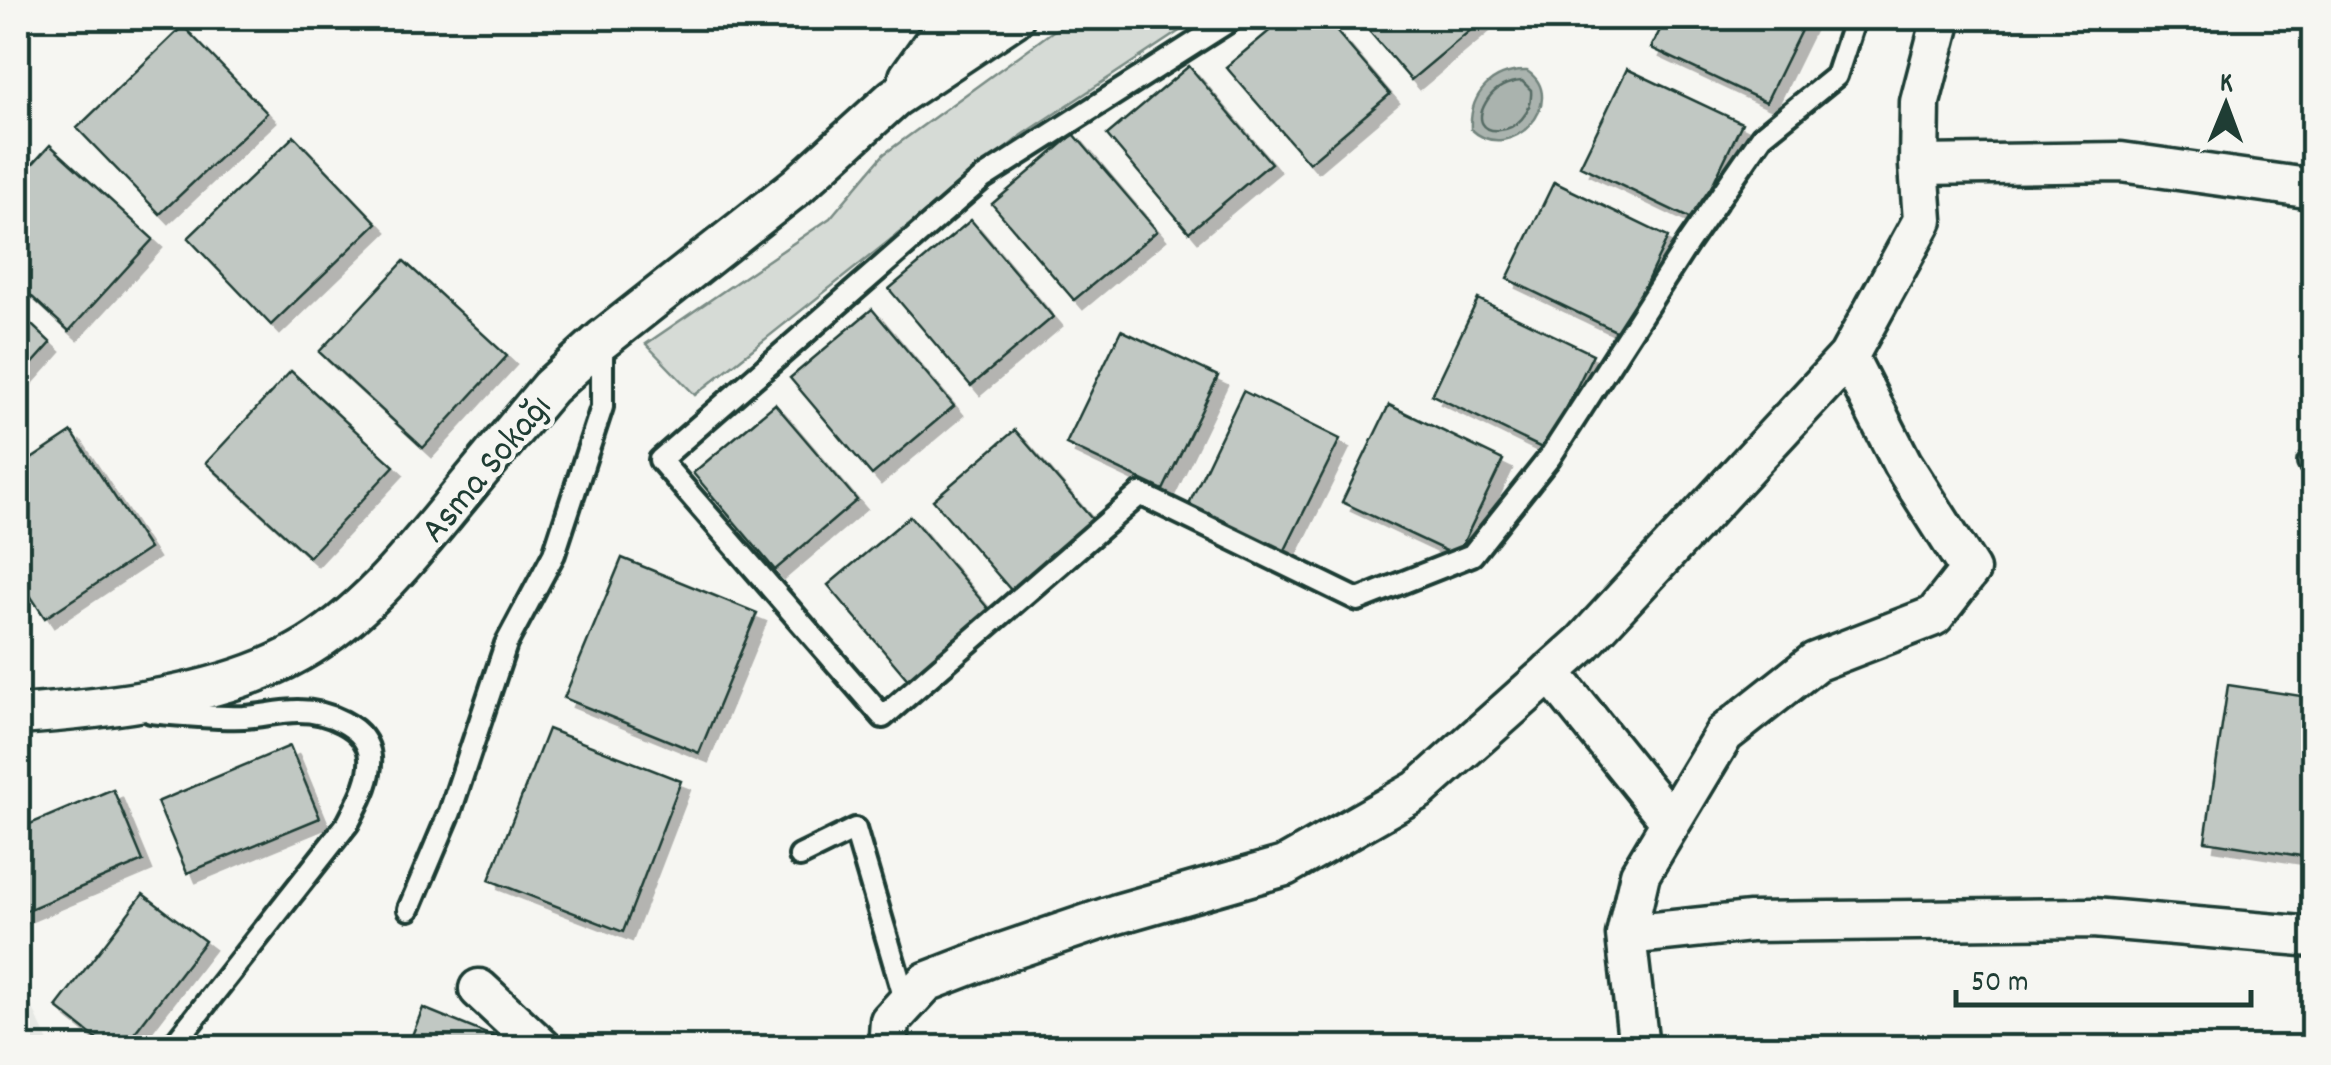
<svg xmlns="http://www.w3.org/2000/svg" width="2331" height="1065" font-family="Dekko,sans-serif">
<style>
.built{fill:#e6e8e4}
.green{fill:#d6dbd6;stroke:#7a8c85;stroke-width:2.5}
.water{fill:#aab3ae;stroke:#72847d;stroke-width:2.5}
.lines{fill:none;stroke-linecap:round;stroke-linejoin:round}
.shore{stroke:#576c65;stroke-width:2.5}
.building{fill:#c1c8c3;stroke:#1f3d34;stroke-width:2.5;filter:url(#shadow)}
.lane-casing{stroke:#1f3d34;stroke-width:28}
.street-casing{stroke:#1f3d34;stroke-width:45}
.lane{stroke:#f6f6f2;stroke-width:20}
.street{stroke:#f6f6f2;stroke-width:38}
.labels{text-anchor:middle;stroke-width:9;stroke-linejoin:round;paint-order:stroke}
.street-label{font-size:38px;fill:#1f3d34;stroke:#f6f6f2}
</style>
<defs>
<filter id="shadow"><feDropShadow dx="9" dy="9" stdDeviation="0" flood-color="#0004"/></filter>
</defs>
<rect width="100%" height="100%" fill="#f6f6f2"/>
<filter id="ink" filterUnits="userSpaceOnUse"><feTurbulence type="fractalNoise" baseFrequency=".01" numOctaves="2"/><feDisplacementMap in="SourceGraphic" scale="20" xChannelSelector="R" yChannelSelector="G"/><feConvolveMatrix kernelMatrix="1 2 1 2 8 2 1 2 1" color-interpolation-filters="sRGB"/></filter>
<g filter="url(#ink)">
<path class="built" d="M18,974l32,73h-32z"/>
<path class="green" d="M1081,18h118l-178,118 -326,259 -49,-51 184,-126 54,-64 169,-123z"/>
<path class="water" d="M1527,71c43,28 -16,96 -56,58 -2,-35 21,-59 56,-58z"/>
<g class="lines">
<path class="shore" d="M1522,81l9,9c4,50 -73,54 -43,9 8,-12 20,-17 34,-18z"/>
</g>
<path class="building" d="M1285,18h40l65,76 -81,69 -83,-96z
M1358,18h127l-74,62z
M1666,18h141l-41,84 -115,-54z
M183,26l84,87 -107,101 -83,-86z
M1189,66l82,97 -82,69 -82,-97z
M1627,69l115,54 -47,98 -115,-55z
M1074,134l83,97 -83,69 -82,-96z
M294,136l83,87 -106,102 -83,-87z
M50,145l103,94 -84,92 -51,-47v-104z
M1554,182l114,55 -46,97 -115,-55z
M971,220l82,97 -82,69 -82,-97z
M404,261l103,95 -84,92 -104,-96z
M1478,299l115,55 -47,96 -114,-55z
M872,309l82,97 -82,69 -82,-97z
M18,312l33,31 -33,37z
M1121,330l97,46 -55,114 -97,-46z
M291,371l103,95 -85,91 -103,-94z
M1243,391l97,48 -56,113 -96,-46z
M775,404l82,96 -82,70 -82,-97z
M1389,405l114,55 -46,96 -115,-54z
M1015,430l83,96 -82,70 -83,-96z
M72,432l77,117 -104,69 -27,-41v-109z
M910,516l82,97 -82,69 -82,-97z
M622,558l135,55 -58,140 -135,-55z
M2228,685l86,13v73l-13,85 -96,-15z
M548,729l133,52 -58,151 -134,-52z
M290,746l30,72 -133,55 -30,-71z
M113,789l30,72 -125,53v-85z
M143,894l62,47 -82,107h-15l-52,-41z
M423,1008l98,40h-114z"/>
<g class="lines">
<g class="lane-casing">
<path id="lane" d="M1234,18l-251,160 -323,282 223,257 257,-223 218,106 114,-45 78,-98 138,-214 74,-107 74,-60 19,-58
M2309,463h5
M151,712c31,3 61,6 93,5 18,-1 36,-6 54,-6 27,0 69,14 72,46 2,23 -12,46 -22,66l-177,225
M800,856l55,-27 51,174
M409,909l41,-97 56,-168 48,-90 48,-147v-65"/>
</g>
<g class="street-casing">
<path id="street" d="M909,77l42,-59
M1919,165l202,-3 193,27
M1550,672l121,150
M18,715c86,-6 205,-19 281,-63 62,-35 109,-93 153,-147 33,-40 65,-79 98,-118l52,-47 194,-153 98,-89 120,-80
M1626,935l14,-61 84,-140 91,-72 119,-46 36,-46 -68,-107 -54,-106
M479,989l63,59
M888,1048l2,-27 36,-39 70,-27 121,-41 168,-48 133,-76 165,-147 265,-286 75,-137 -4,-55 1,-63 22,-84
M1639,1048l-13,-113 124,-13 343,-4 221,19"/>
</g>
<use href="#lane" class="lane"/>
<use href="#street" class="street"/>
</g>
</g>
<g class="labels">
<g class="street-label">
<text transform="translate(484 467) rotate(-50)" y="13">Asma Sokağı</text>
</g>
</g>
<rect width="2331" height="1065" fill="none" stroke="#f6f6f2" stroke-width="60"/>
<rect x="30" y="30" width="2271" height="1005" fill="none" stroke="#1f3d34" stroke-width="4" filter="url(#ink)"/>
<g transform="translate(2226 105) rotate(1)" stroke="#f6f6f2" stroke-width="8" paint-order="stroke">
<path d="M0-8L18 38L0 25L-18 38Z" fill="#1f3d34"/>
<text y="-15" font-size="28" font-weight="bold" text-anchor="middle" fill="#1f3d34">K</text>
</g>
<path d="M1956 990v15h295v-15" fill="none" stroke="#1f3d34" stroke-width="5"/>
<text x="1971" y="990" font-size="30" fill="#1f3d34" stroke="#f6f6f2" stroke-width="8" paint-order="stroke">50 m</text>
</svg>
